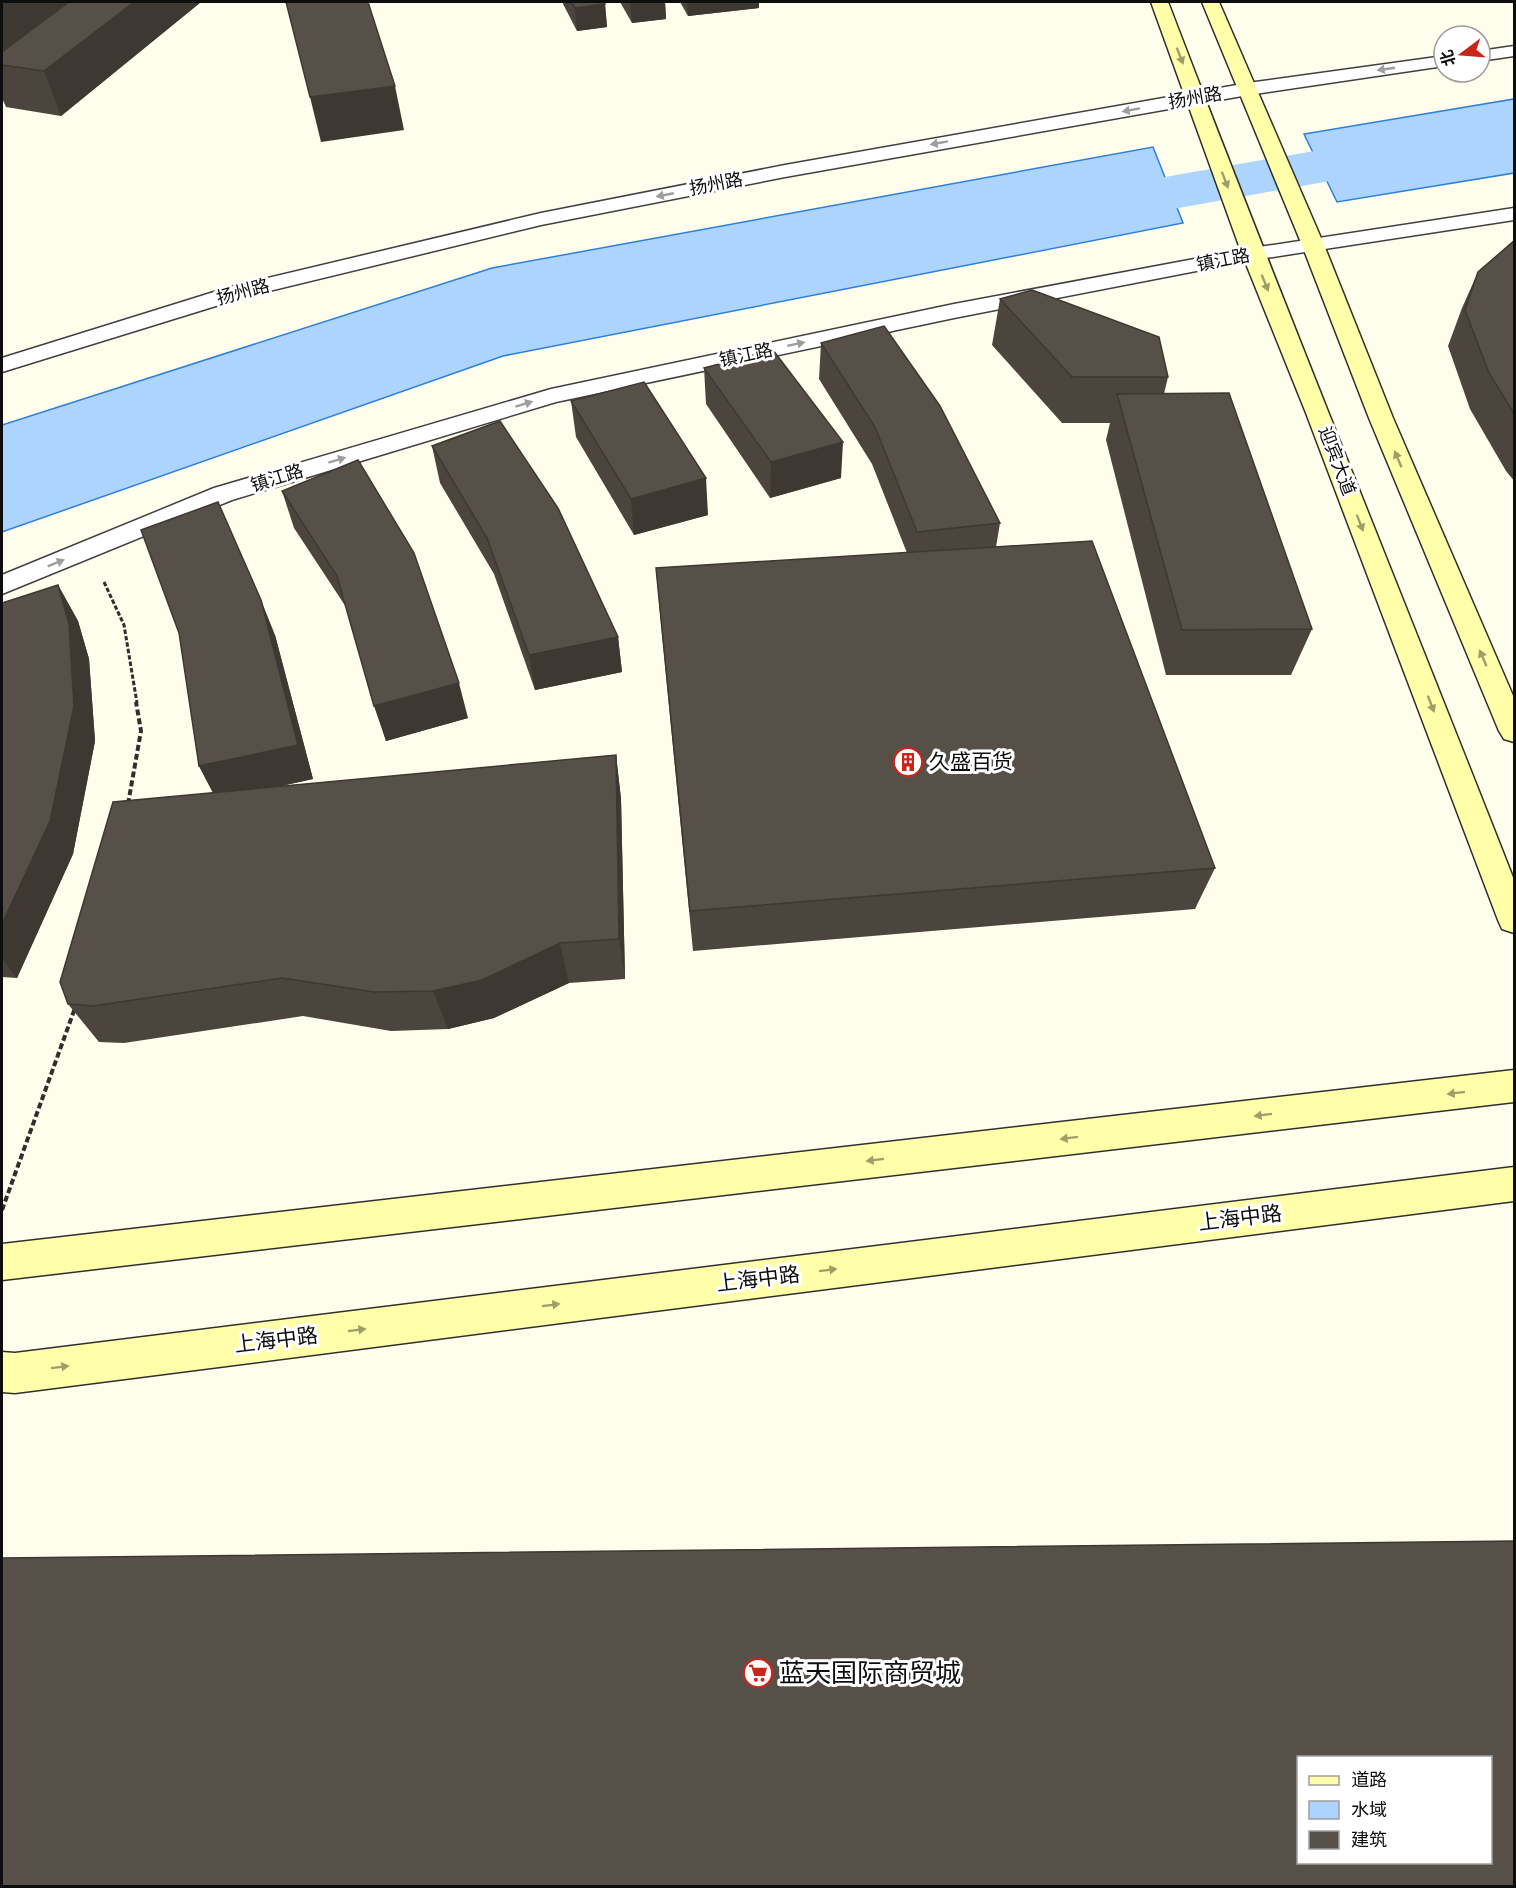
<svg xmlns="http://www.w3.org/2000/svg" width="1516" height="1888" font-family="Merriweather,'Noto Sans SC',serif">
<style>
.water{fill:#acd4fc;stroke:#2c7fda;stroke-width:1.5}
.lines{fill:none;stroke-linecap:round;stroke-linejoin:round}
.river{fill:#acd4fc;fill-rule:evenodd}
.minor-casing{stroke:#404040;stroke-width:3}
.secondary-casing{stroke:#2f2f2f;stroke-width:3}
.path-far1{stroke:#2f2f2f;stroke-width:3;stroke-dasharray:4.5 2;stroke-linecap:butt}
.path{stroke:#2f2f2f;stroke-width:4;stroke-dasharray:6 3;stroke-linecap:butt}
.minor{fill:#fff;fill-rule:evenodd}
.secondary{fill:#feffa8;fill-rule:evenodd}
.wall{fill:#4b453e}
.shaded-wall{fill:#3d3832}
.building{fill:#575048;stroke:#3d3832;stroke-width:1.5;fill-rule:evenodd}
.oneway{fill:#9e9e6a}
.oneway2{fill:#9e9e9e}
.labels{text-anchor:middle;stroke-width:6;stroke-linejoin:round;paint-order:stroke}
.far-street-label{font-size:18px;fill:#0d0d0d;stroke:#fff}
.poi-label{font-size:21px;fill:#0d0d0d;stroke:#fff;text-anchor:start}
.street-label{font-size:21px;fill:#0d0d0d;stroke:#fff}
.near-poi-label{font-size:26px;fill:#0d0d0d;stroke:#fff;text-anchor:start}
</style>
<rect width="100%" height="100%" fill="#fffeed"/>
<path class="water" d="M1514,99v74l-177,29 -33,-68z
M1153,147l30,76 -680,133 -501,176v-107l490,-157z"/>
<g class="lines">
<path class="river" d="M1514,116v32l-469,84 -20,-5 -9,-12 9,-12 20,-5z"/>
<g class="minor-casing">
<path id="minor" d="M1514,46v10l-34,5v-10z
M1444,56v10l-196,29 -463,82 -244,48 -296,72 -243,75v-14l228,-71 311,-74 244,-48 463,-82z
M1514,208v12l-261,40 -299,58 -398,84 -324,98 -230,94v-19l212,-87 337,-99 403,-85 299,-56z"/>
</g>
<g class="secondary-casing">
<path id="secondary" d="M1151,2h17c112,294 231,585 346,878v53l-12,-4 -4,-9 -192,-507 -64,-159z
M1202,2h17l105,243 69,173 121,280v44l-10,-3 -5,-8 -130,-313 -67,-173z
M1514,1070v32l-1512,178v-36z
M1514,1167v34l-1499,192 -13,-1v-40l13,1z"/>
</g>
<path class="path-far1" d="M104,582l20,43 13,78"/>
<path class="path" d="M128,804l13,-73 -5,-29
M2,1210l73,-202"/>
<use href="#minor" class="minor"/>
<use href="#secondary" class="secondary"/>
</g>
<path class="wall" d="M2,2h199l-140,114 -55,-9 -4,-9z
M562,2h42l1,2 2,23 -30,4z
M620,2h45l1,17 -34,4z
M680,2h79v6l-71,8z
M1515,240v242l-9,-11 -36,-62 -22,-63 14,-38 16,-36z
M1000,299l168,78 -4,17 148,235 -21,46h-125l-60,-235 4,-17h-48l-70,-78z
M821,343l179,180 -4,24 219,321 -20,41 -502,42 -33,-337 -4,-46 251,-15 -35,-89 -53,-85z
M704,368l137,110 -71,20 -64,-94z
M571,401l137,114 -74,20 -58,-98z
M432,446l186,191 4,35 -87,18 -41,-116 -54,-91z
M282,491l186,227 -82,23 -40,-134 -52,-79z
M58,585l20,36 11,38 6,82 -22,113 -56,124 -15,-1v-374z
M275,635l38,144 -37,8 340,-32 5,44 4,180 -56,4 -75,35 -46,11 -57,2 -88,-15 -179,27 -25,-1 -31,-38 145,-211 -14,-27z"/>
<path class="shaded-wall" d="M2,2h78l-78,57z
M134,2h67l-140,114 -17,-45z
M630,2h35l1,17 -34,4z
M687,2h72v6l-71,8z
M605,4l2,23 -30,4 -2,-23z
M395,86l9,44 -83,12 -11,-45z
M843,442l-2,36 -71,20 1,-36z
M706,478l2,37 -74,20 -3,-36z
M58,585l20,36 11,38 6,82 -22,113 -56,124 -15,-19v-35z
M261,600l14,35 38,144 -96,21 -18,-34z
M618,637l4,35 -87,18 -6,-35z
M459,683l9,35 -82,23 -12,-35z
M616,755l5,44 4,180 -6,-40z
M560,943l9,40 -75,35 -46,11 -15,-38z"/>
<path class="building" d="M69,2h65l-90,69 -42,-6v-13z
M286,2h82l27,84 -85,11z
M571,2h33l1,2 -30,4z
M1515,240v175l-26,-42 -24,-63 13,-38z
M1032,290l127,47 9,40h-96l-72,-78z
M884,326l56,80 60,117 -83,9 -42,-105 -54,-84z
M773,350l70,92 -72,20 -67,-94z
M644,382l62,96 -75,21 -60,-98z
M1229,393l83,236 -130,1 -65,-236z
M500,421l58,87 60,129 -89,18 -42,-117 -55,-92z
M358,460l56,93 45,130 -85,23 -37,-130 -55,-85z
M218,502l43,98 37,145 -99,21 -20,-133 -38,-103z
M1092,541l123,327 -525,43 -34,-343z
M58,585l11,39 5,82 -24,115 -48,103v-321z
M616,755l3,184 -59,4 -78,37 -49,11 -59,1 -92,-14 -189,28 -25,-2 -8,-22 53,-180z
M1515,1541v346h-1513v-329zM1299,1758h192v105h-192z"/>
<defs><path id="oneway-solid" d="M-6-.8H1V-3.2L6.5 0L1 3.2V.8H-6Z" transform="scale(1.5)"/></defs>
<g class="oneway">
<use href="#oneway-solid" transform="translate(1180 56) rotate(69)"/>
<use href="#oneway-solid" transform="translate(1225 180) rotate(69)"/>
<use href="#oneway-solid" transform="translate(1265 283) rotate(68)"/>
<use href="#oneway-solid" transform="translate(1398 459) rotate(-113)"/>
<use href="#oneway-solid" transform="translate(1360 523) rotate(69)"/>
<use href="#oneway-solid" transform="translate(1483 658) rotate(-113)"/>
<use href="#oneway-solid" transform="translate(1431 704) rotate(69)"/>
<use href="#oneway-solid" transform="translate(1456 1093) rotate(173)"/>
<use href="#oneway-solid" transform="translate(1263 1115) rotate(173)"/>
<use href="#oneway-solid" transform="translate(1069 1138) rotate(173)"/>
<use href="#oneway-solid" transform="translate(875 1160) rotate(173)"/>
<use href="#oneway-solid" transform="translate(828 1270) rotate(-7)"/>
<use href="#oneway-solid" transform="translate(551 1305) rotate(-7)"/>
<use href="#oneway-solid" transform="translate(357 1330) rotate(-7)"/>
<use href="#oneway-solid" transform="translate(60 1367) rotate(-7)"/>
</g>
<g class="oneway2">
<use href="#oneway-solid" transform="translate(1386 69) rotate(172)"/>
<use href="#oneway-solid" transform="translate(1131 110) rotate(170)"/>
<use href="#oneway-solid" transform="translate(939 143) rotate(170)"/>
<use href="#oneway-solid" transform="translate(665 195) rotate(169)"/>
<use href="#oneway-solid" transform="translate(796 344) rotate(-12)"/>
<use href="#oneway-solid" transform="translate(524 404) rotate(-17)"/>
<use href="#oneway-solid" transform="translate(337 460) rotate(-17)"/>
<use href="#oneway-solid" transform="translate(56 563) rotate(-22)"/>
</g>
<defs>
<g id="building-ring" transform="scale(1.5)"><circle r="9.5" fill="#fff" stroke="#ca2518" stroke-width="1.5"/><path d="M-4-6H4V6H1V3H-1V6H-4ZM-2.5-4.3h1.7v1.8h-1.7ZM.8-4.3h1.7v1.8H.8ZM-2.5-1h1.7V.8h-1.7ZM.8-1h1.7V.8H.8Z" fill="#ca2518"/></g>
<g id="supermarket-ring" transform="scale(1.5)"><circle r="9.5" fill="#fff" stroke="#ca2518" stroke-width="1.5"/><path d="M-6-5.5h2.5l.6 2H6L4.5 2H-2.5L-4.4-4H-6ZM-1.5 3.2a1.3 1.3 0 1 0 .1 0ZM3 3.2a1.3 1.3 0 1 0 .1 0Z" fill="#ca2518"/></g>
</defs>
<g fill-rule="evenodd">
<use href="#building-ring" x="908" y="762"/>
<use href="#supermarket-ring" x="758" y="1673"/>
</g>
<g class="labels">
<g class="far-street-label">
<text transform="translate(1195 98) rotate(-10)" y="6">扬州路</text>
<text transform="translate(716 184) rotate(-11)" y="6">扬州路</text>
<text transform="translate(1223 260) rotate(-11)" y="6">镇江路</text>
<text transform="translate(243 292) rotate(-15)" y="6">扬州路</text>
<text transform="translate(746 355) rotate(-12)" y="6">镇江路</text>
<text transform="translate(1337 461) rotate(69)" y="6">迎宾大道</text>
<text transform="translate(277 478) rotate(-17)" y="6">镇江路</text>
</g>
<g class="poi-label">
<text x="929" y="769">久盛百货</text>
</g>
<g class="street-label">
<text transform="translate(1240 1218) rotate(-7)" y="7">上海中路</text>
<text transform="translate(758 1279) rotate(-7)" y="7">上海中路</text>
<text transform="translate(276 1340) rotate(-7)" y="7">上海中路</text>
</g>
<g class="near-poi-label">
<text x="779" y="1682">蓝天国际商贸城</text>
</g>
</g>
<rect width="1516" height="1888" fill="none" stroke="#0d0d0d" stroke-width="6"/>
<rect x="1297" y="1756" width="195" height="108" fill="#ffffff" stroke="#9e9e9e" stroke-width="1.5"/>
<rect x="1309" y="1776" width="30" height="9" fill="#feffa8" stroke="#9e9e9e" stroke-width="1.5"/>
<text x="1351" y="1786" font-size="18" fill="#0d0d0d">道路</text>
<rect x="1309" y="1801" width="30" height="18" fill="#acd4fc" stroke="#9e9e9e" stroke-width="1.5"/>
<text x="1351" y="1816" font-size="18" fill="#0d0d0d">水域</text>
<rect x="1309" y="1831" width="30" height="18" fill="#575048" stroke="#9e9e9e" stroke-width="1.5"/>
<text x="1351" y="1846" font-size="18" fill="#0d0d0d">建筑</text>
<g transform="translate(1462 54) rotate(254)"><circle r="28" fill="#ffffff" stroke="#9e9e9e" stroke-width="1.5"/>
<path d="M0-4.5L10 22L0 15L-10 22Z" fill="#ca2518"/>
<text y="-9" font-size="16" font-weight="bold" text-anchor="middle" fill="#0d0d0d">北</text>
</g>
</svg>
